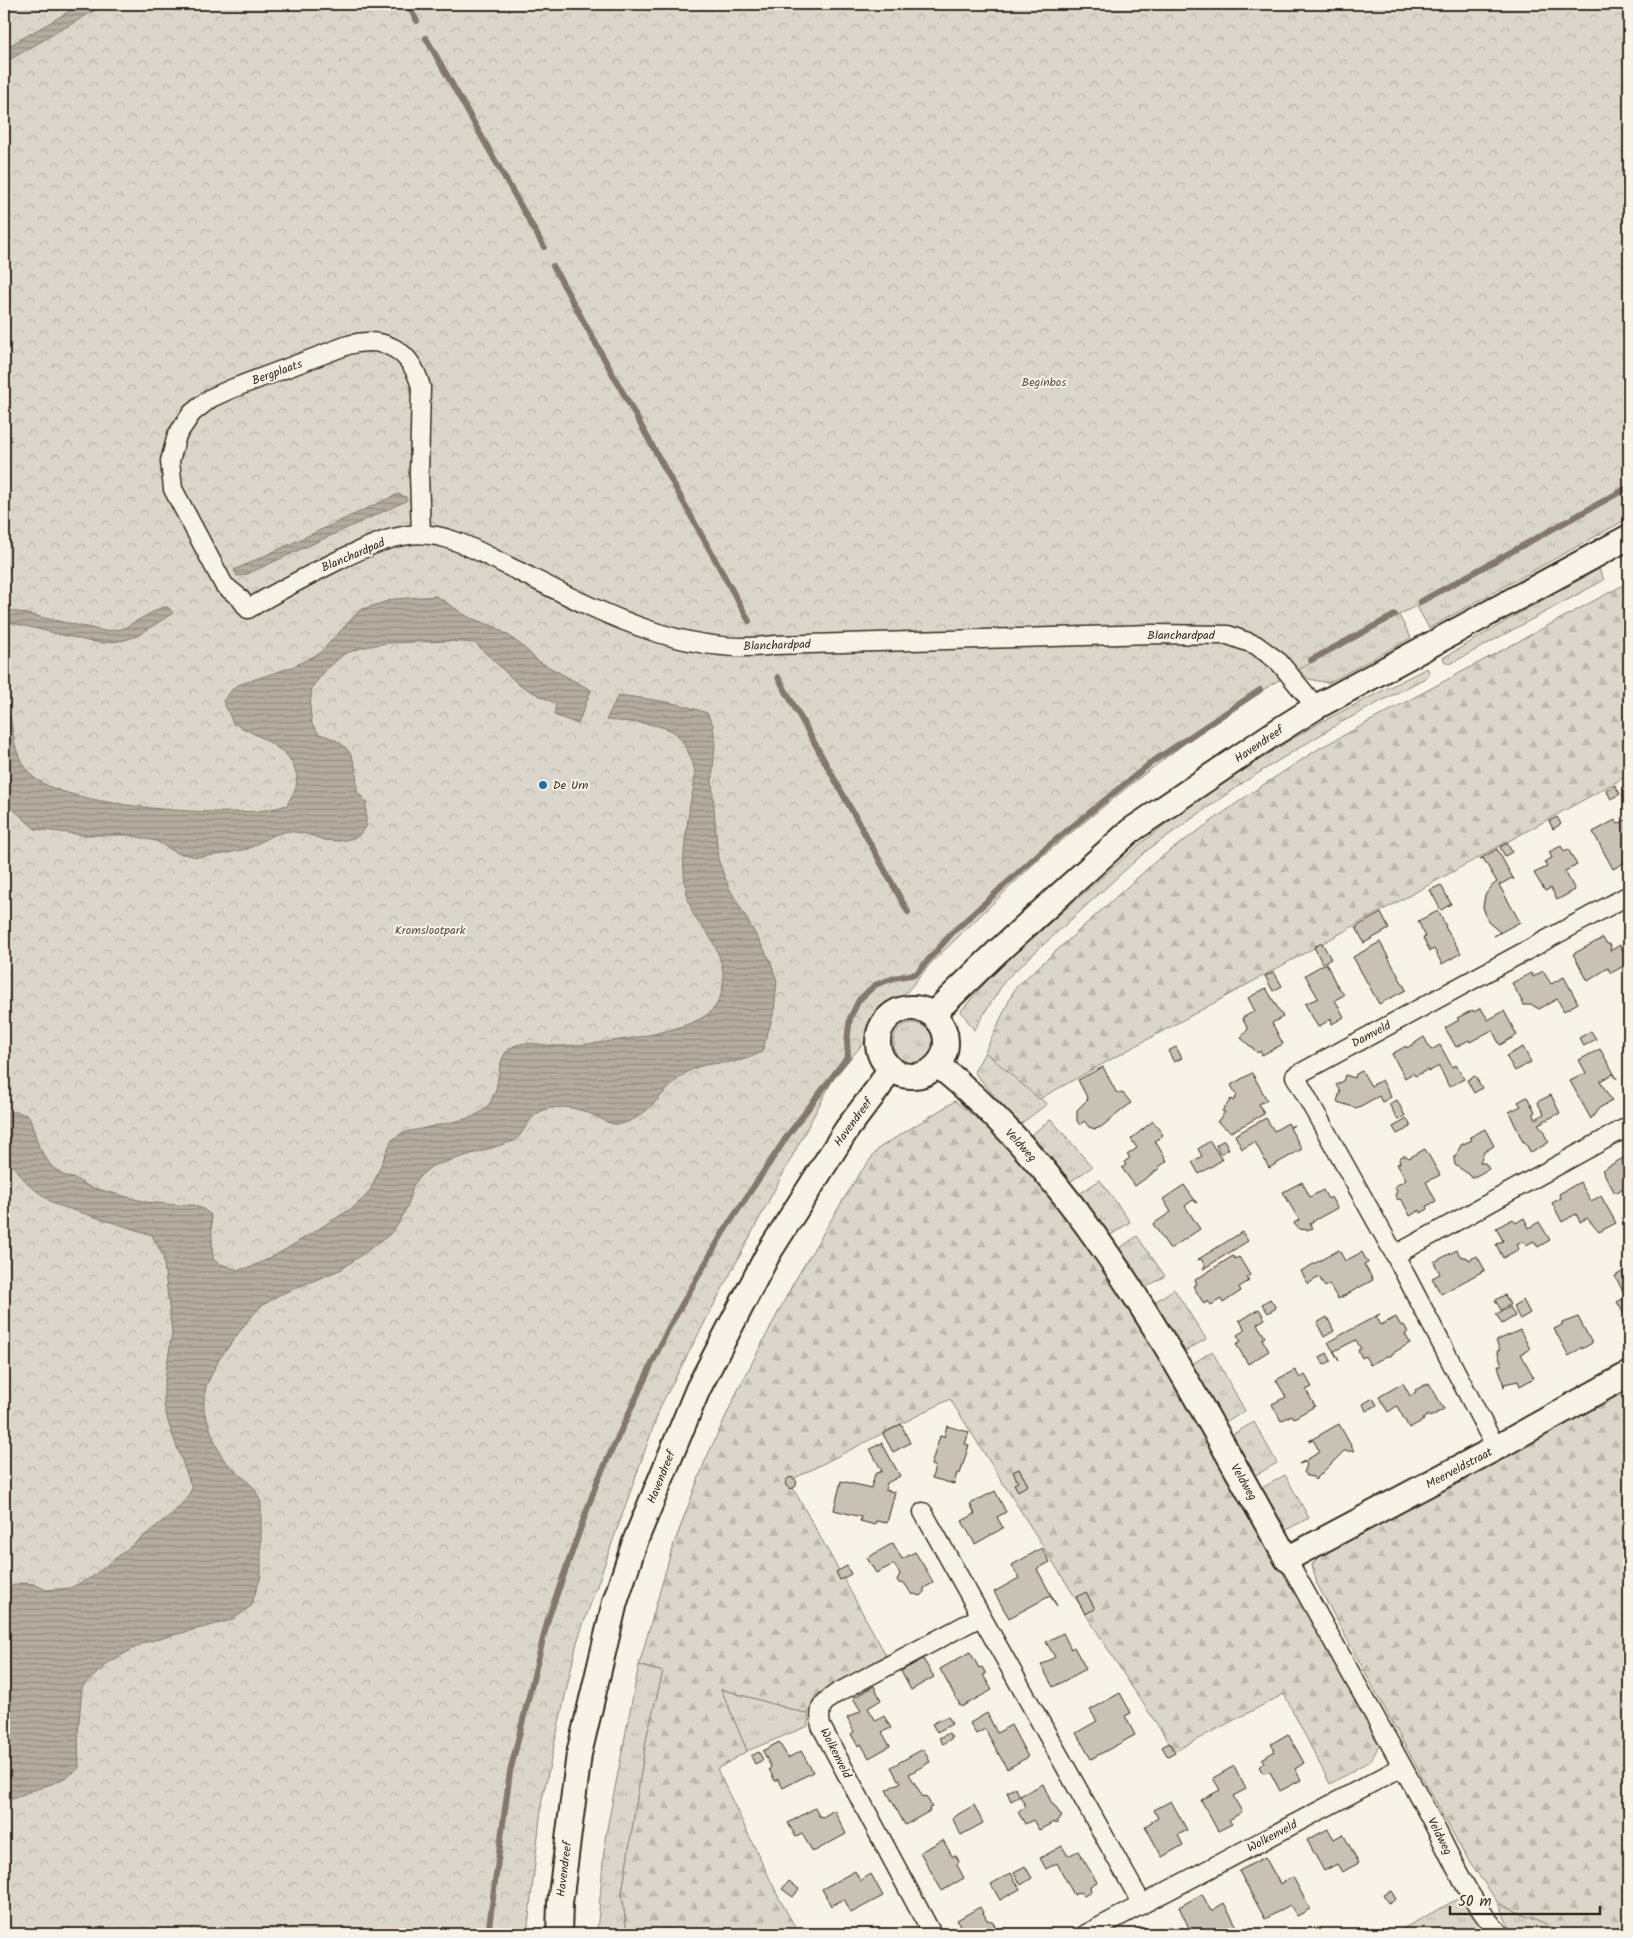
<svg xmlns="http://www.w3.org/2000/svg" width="1633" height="1938" font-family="Kalam,sans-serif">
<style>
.grass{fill:url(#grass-tufts);stroke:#8b8074}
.forest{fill:url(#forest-firs);stroke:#8b8074}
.park{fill:url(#park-crowns);stroke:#8b8074}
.water{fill:url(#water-rules);stroke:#84786c}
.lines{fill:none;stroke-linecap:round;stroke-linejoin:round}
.stream{stroke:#84786c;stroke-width:6}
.building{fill:#c8c1b6;stroke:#3b2a1e}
.street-casing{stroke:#3b2a1e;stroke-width:21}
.secondary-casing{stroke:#3b2a1e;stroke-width:28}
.street{stroke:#f7f3e8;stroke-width:18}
.secondary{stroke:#f7f3e8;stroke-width:24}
.poi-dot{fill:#1f6fb2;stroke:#f7f3e8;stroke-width:2}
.labels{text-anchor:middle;stroke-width:4;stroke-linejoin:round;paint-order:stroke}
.street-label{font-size:12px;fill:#3b2a1e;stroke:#f7f3e8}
.park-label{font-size:12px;fill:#5b4c41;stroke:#f7f3e8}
.poi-label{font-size:12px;fill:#3b2a1e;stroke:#f7f3e8;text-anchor:start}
</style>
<defs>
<pattern id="grass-tufts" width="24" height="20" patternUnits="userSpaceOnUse" patternTransform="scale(1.25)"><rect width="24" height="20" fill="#dbd6cb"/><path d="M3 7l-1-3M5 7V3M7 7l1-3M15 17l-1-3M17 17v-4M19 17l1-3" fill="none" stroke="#bdb8ae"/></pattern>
<pattern id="forest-firs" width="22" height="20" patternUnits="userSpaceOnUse" patternTransform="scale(1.25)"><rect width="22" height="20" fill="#dbd6cb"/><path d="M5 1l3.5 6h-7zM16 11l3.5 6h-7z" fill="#bdb8ae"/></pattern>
<pattern id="park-crowns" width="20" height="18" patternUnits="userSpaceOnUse" patternTransform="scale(1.25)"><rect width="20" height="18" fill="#dbd6cb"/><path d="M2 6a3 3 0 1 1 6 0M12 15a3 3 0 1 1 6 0" fill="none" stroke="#bdb8ae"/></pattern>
<pattern id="water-rules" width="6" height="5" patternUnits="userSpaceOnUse" patternTransform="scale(1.25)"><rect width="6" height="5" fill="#b4aca0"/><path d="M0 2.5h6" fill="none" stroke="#948c82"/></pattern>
</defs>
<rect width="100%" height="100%" fill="#f7f3e8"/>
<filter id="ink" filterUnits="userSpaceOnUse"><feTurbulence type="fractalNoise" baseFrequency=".02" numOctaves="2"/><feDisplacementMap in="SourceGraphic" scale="10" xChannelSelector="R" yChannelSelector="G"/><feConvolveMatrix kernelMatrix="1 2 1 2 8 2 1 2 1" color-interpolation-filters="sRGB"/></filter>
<g filter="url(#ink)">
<path class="grass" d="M1629,489v29l-200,110 -13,-23z
M1599,569l5,11 -154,84 -5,-2 -2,-4 89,-52z
M1396,610l15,28 -83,45 -19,-4 -49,-41z
M1427,668l3,5 -3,4 -87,46 -51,31 -45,28 -98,69 -140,128 -32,51 -13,-19 35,-41 145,-127 53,-41 59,-40 68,-40z
M893 1043a20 20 0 1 1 40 0a20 20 0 1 1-40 0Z
M985,1052l62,52 -28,21 -45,-53z
M1051,1119l41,48 -24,16 -38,-47z
M1100,1180l30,42 -22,15 -29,-43z
M1137,1236l28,40 -23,14 -25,-40z
M1174,1289l32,50 -24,14 -30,-49z
M1212,1351l33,60 -24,13 -33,-57z
M1254,1422l23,41 -25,14 -22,-41z
M1285,1475l24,43 -25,13 -24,-42z
M639,1665l24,7 -16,63 -25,158 5,41h-30l8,-95z
M721,1689l87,25v12l-61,25z
M1463,1896l15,27 9,11h-94z
M1498,1903l68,31h-50l-6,-5z"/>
<path class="forest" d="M1629,582v196l-2,-2 -588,323 -54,-47 30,-64 142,-128 97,-69 66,-43z
M955,1101l45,36 35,38 50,64 46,76 36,53 214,374 -10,18 -41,24 -46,-90 -109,57 -45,-67 -180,-285 -161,82 97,174 -72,43 -6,16 -87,-25 26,62 -30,18 62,129 20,36h-172l-5,-41 25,-158 16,-63 -24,-7 32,-113 34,-91 33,-71 56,-108 63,-105 22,-29z
M1629,1384v550h-63l-68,-31 -35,-51 -146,-268 -5,-19 6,-8z"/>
<path class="park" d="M4,4h1625v486l-357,194 -70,46 -68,52 -93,75 -109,105 -99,117 -172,326 -84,237 -35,158 -15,134h-523z"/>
<path class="water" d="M82,4h24l-102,59v-14z
M398,494l8,3v4l-161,74 -8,1 -3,-6z
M436,596l34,22 26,9 25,18 17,16 53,29 -13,34 -24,-9 2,-11 -37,-19 -44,-42 -26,-2 -62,2 -23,4 -20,7 -17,15 -15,18 -2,21 2,16 7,10c34,9 38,26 38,58l9,9v26l-9,10 -16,4 -17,-1 -17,-6 -19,-3 -17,5 -21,12 -26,6 -26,3 -21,-4 -21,-12 -27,-6h-45l-49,-6 -31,-28v-87l6,2c4,22 5,43 21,59 32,32 189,42 234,35 8,-1 15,-3 22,-5l9,-17 1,-12 -5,-14 -7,-9 -19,-13 -33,-17 -10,-22 12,-15 57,-19 28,-14 40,-43 34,-11z
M162,607h6l5,6 -34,22 -14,5 -21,3 -16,-2 -84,-20v-12l100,22 18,-2z
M618,695c30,4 60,7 89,18l6,12 2,18 -3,39 6,77 10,27 42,74 7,21 -3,31 -12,40c-10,5 -20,9 -32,10 -12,2 -25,1 -37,7 -27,13 -41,48 -72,55 -11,2 -18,-5 -28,-9 -18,-8 -37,-12 -55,-2 -11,7 -14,21 -24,28l-82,25 -12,10 -7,10 -5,19 -9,18 -10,12 -47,34 -63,26 -19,12 -14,16 -28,38 -12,25 -2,13v12l12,34 8,15 30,28 7,14v74l-10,30 -19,14 -89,23 -35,20 -26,24 -4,46 1,35c-21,19 -51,20 -75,36v-196l3,-13 5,-9 8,-3 14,1 12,6 24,-2 22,-11 82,-65 13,-14 5,-10 -23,-63 -5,-20v-19l8,-54 -9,-76 -11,-21 -98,-31 -24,-18 -26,-30v-44h14l11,4 10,31 12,19 12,9 13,4 14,8 56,15 32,3h16l9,4 8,6 2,44 5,4 20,7 14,-3 31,-16 71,-44 11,-10 6,-8 20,-48 11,-8 64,-14c47,-14 21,-61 48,-73 13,-6 30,0 45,0 32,-1 136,-12 155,-38 17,-22 8,-53 -6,-74 -4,-5 -9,-10 -12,-15 -6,-11 -9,-23 -11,-36 -4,-25 2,-54 5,-79 2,-10 5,-20 5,-30 -1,-12 -9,-29 -17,-38 -11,-14 -54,-14 -72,-16z"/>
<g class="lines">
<path class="stream" d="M407,4l10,17
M426,38l118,209
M553,266l196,355
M1420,602l209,-115
M1311,660l84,-45
M778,677l130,235
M488,1934l22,-162 38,-153 49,-137 71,-153 56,-98 64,-96 60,-79 -1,-15 3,-23 9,-18 16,-15 19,-7 22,-4 37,-42 89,-81 110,-89 108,-72"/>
</g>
<path class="building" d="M1615,785l5,9 -9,5 -5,-9z
M1557,817l4,7 -8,5 -4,-8z
M1629,818v42l-16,9 -20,-37 22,-12 3,4z
M1507,843l5,9 -7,4 -5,-9z
M1561,846l3,5 4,-2 9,16 -12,6 10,19 -18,10 -6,-12 -6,3 -11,-18 13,-6 -3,-5 8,-4 -3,-6z
M1497,849l17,31 -2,-2 -13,7 21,37 -26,14 6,-4 -12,-10 -5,-15 2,-12 7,-9 5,-4 -14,-24 -3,1z
M1441,885l10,19 -10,6 -11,-20z
M1438,911l8,15 -1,1 16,26 -19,11 -8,-15 -4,2 -7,-13 3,-1 -8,-16z
M1381,913l8,16 -25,14 -8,-16z
M1603,938l3,5 5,2 -1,6 10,-6 9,18 -18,10 -3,-5 -20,13 -15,-27z
M1380,942l26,48 -27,14 -26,-47z
M1322,943l9,16 -9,4 -8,-16z
M1326,963l9,19 9,13 -9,5 9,17 -12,7 -1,-5 -13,8 -13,-23 13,-6 -13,-23z
M1543,971l8,13 13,-7 14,26 -14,8 -7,-12 -18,10 -7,-4h-8l-12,-22 19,-10 2,4z
M1274,972l8,14 -9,5 -8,-15z
M1266,988l17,29 -11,6 11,21 -21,11 -2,-4 -2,2 -17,-15 7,-9 -6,-11 13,-7 -7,-13z
M1481,1008l7,12 16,-9 13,24 -17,10 -8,-15 -22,12 -1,-2 -13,7 -11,-19 14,-8 -2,-2 16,-8 1,2z
M1591,1031l5,8 -12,7 -5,-8z
M1424,1037l7,13 9,-5 12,22 4,-2 8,14 -15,8 -10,-21 -11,6 -1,-2 -12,6 -2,-3 -8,5 -13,-24 14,-8 1,2z
M1176,1047l6,11 -8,4 -6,-11z
M1523,1047l8,15 -16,9 -9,-15z
M1600,1049l17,30 -4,-5 -13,7 12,20 -13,7 -8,11 -21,-38 16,-8 -7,-13z
M1103,1067l13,25 8,2 7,9 -30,24 -6,2 -6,-2 -5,-6 -4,4 -3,-4v-11l11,-11 -10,-19z
M1362,1071l9,15 11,-6 9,17 -9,5 -3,-6 -22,12 -20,-6 3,-11 -4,-6 7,-4 2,-6 10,3 1,-4z
M1252,1073l15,27 -8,4 5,10 -33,18 -14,-10 8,-10 -3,-1 9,-12 2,2 4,-5 -6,-11z
M1475,1076l7,12 -8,5 -7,-13z
M1551,1095l9,18 -22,11 8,9 -2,1 5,8 -18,11 -7,-12 -1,1 -14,-30 12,-6 -3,-4 9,-5 8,15 -2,1 3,6 8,-5 -7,-12z
M1397,1100l8,16 -7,4 -9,-16z
M1266,1118l8,13 14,-8 2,4 4,-2 -4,3 12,21 -33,19 -14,-26 -13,7 -7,-14z
M1407,1119l4,8 -14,7 -4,-7z
M1153,1121l10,14 -8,6 12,20 -8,6 1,1 -25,18 -13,-18 4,-3 -2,-3 6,-4 -3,-3 10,-7 -6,-9z
M1485,1129l9,17 -10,6 -4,11h5l4,6 -17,9 -2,-3 -15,-10 -1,-6 7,-14 11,-5 -2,-3z
M1224,1140l5,9 -9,5 -4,-9z
M1210,1141l12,19 -23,14 -7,-12 10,-6 -4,-7z
M1425,1149l15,26 -14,7 10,19 -9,5 1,3 -7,4 -1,-3 -10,6 -8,-16 -5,-1 -2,-4 2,-4 -3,-4 12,-7 -9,-16 3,-1 -1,-4 3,-3h4l3,2z
M1625,1157l4,5v23l-14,8 -13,-23z
M1302,1182l8,15 13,-7 5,9 3,-2 6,11 -27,15 3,5 -6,2 -7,-1 -5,-4 -1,-2 5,-3 -16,-28z
M1580,1182l11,19 10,-5 15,27 -17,9 -12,-14 -7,4 -4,-8 -14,8 -10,-19 9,-5 -2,-4z
M1184,1185l13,18 -4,-3 -8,6 15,23 -30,20 -17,-25 18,-12 -8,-13z
M1524,1218l5,10 10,-6 11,18 -12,7 -4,-6 -8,4 -2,-4 -7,4 2,4 -16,9 -7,-14 7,-3 -7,-13 17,-9 3,4z
M1242,1232l6,9 -45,28 2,-3 -4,-7 -4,1z
M1339,1250l6,11 17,-9 6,11 -4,1 9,16 -35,19 -9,-15 -4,3 -6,-10 -11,7 -7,-13z
M1457,1250l3,6 8,2 1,2 8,-4 8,14 -44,24 -9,-16 8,-4 -6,-12z
M1233,1256l2,3 4,-2 11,18 -3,2 2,4 -10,6 2,4 -18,12 -2,-4 -10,6 -3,-4 -4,3 -11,-18 4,-2 -2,-4z
M1629,1268v50l-2,1 -10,-17 9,-5 -11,-21z
M1505,1295l5,10 -9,5 -6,-10z
M1270,1299l6,9 -8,5 -6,-9z
M1523,1300l7,13 -10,6 -7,-13z
M1510,1307l5,9 -13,8 -6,-10z
M1259,1309l6,10 -8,5 8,13 -3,2 7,12 -21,13 -12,-20 5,-3 -4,-6 8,-5 -6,-11 1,2z
M1380,1314l-4,2 5,9 15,-8 5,9 3,-1 4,7 -3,2 5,9 -17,10 -2,3h-4l-17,9 -5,-9 -3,2 -4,-8 3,-1 -5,-9 -22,11 5,10 -11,-19z
M1327,1317l7,14 -10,6 -7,-14z
M1578,1317l14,26 -10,6v-2l-13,9 -15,-27 8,-4v-2z
M1520,1330l10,19 -9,5 13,24 -14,8 -2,-5 -14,3v3l-6,-22h4l-5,-14 3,-1 -4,-9z
M1327,1353l4,8 -7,4 -4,-8z
M1295,1370l5,8 5,-3 7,12 -6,3 9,16 -21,12 -2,-3 -11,6 -9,-17 14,-7 -10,-17z
M1403,1383l7,13 6,-4 -1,-2 14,-7 15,26 -14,8 -1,-2 -7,4 2,1 -15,8 -12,-22 -9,6 -9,-15z
M1373,1398l4,7 -11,6 -3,-7z
M901,1424l9,19 -17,9 -10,-18z
M1339,1424l15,27h-10l-29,29 -2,-3 -6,-1 -3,-4 3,-7 -2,-3 -6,2 21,-12 -7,-12 -4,1z
M947,1426l22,6 -4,12 4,1 -9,29 -3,-1 -3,11 -22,-6 3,-12 -4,-1 9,-29 4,1z
M882,1443l18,33 -13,7 -2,7 10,2 -8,31 -11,-2 -1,4 -15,-4 1,-4 -27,-7 7,-29 30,7 4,-14 7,-3 -12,-22z
M1019,1469l9,16 -10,6 -4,-7 4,-2 -5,-10z
M785.5 1483a5.5 5.5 0 1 1 11 0a5.5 5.5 0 1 1-11 0Z
M995,1491l11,21 -9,5 6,11 -28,16 -13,-23 13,-7 -5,-10z
M893,1543l9,16 13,-7 12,19 6,12 -9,5v4l-4,4 -6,-2 -2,1 -7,-11 -6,-1 -2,-3 3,-6 -6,-10 -18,9 -9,-15z
M1042,1548l8,14 -13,7 20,37 -7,-10 -41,22 -15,-26 25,-14 -7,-13z
M847,1566l4,8 -11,6 -4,-8z
M1086,1592l9,17 -10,5 -9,-17z
M1063,1633l8,16 3,-2 12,22 -33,18 -12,-22 14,-8 -9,-15z
M970,1652l9,16 3,-1 4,7 -3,1 9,15 -31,17 -21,-38z
M923,1659l11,18 -23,13 -10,-19z
M874,1686l7,14 -13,8 8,13 8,-5 7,12 -9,4 8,14 -21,12 -8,-14 -3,2 -7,-12 3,-2 -7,-14 14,-7 -8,-13z
M1120,1693l11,20 -6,3 10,19 -44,24 -15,-26 21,-12 -7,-11z
M987,1713l10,20 14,-8 17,32 -21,12 -22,-40 -9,5 -6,-11z
M948,1716l4,8 -15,8 -5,-8z
M949,1733l3,5 -9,6 -4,-6z
M1288,1734l16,29 -9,6 6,11 -21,11 -10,-19 -7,1 -4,-6 5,-5 -2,-3 13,-8 -4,-7z
M779,1742l9,16 13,-7 12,21 -30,16 -5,-9 -3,2 -6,-12 2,-2 -8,-16z
M1169,1743l6,10 -7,4 -6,-10z
M923,1749l7,13 -21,12 14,23 3,-1 6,11 -3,1 1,3 -25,14 -19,-35 15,-8 -2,-3 -1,1 -7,-13z
M759,1752l4,8 -8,4 -4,-8z
M1234,1766l12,23 -13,7 9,16 -13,8 3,4 -14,7 -17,-31 19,-10 -7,-12z
M1043,1784l9,20 2,1 8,12 -6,4 2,2 -3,1 -1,-2 -15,8 -6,-10 -8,4 -7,-12 8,-5 -6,-11z
M1015,1788l5,8 -9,5 -4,-9z
M1171,1801l16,29 -9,5 5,10 -21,12 -17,-31 13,-8 -4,-8z
M974,1805l9,18 -22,12 -9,-17z
M815,1808l4,8 4,1 11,-7 12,24 -33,18 -11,-18 -6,3 -8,-14z
M1328,1829l6,10 9,-5 16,29 -17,9 -5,-8 -13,7 -17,-31z
M943,1840l9,16h4l3,5 -2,4 7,13 -22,13 -22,-39z
M1062,1846l6,10 10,-5 19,31 -7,4 1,6 -7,4 -4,-4 -6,3 -17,-32 -11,6 -6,-11z
M1265,1857l15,27 13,-7 17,32 -13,7 -7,-11 -25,14 -26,-48z
M1025,1866l7,12 -11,7 -7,-13z
M855,1871l5,10 11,-7 12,22 -32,17 -7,-14 -13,7 -9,-17z
M1011,1873l9,16 -20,11 -9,-16z
M789,1881l10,8 -6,8 -11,-8z
M1391,1891l5,8 -8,4 -5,-8z
M1202,1894l9,17 13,-8 17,31h-49l-13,-27z
M980,1907l7,13 5,1 3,5 -3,4 3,4h-29l-2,-1 -7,-13z"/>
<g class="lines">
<g class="street-casing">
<path id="street" d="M421,534l-2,-60 2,-87c-10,-37 -37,-52 -73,-42l-117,44 -20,9 -19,15 -15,22 -7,26 3,28 51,96 16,13 8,11c30,-18 61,-34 93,-50 21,-10 44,-21 68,-24 39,-5 75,20 109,36 78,39 166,87 257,74l377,-11 76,1 28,10 23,17 37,45
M1395,1255l234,-129
M1496,1448l-101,-193 -100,-179 334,-181
M923,1512l219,392
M1287,1559c46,83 93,165 138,249 24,43 41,90 75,126
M932,1934l-111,-208c-3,-19 1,-23 16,-33l143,-76
M1086,1934l316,-167"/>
</g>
<g class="secondary-casing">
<path id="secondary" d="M878 1042a34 34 0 1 1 68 0a34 34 0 1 1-68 0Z
M933,1014l63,-61 134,-122 143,-97 43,-27 313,-170
M938,1065c159,129 249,320 349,494l209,-111 133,-74
M559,1934l1,-31 19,-149 36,-152 21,-63 62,-150 71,-137 78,-123 32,-42 11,-19"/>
</g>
<use href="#street" class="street"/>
<use href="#secondary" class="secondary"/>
</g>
</g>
<circle class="poi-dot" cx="543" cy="785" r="5"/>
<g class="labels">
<g class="street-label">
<text transform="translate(277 372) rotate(-20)" y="4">Bergplaats</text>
<text transform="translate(353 555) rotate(-23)" y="4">Blanchardpad</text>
<text x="1181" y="639">Blanchardpad</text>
<text transform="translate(777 645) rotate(-2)" y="4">Blanchardpad</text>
<text transform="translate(1259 744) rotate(-34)" y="4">Havendreef</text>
<text transform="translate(1371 1034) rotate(-28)" y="4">Damveld</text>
<text transform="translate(853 1122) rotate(-54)" y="4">Havendreef</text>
<text transform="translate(1021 1145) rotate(47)" y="4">Veldweg</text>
<text transform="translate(1459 1468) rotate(-28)" y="4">Meerveldstraat</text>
<text transform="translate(661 1477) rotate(-68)" y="4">Havendreef</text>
<text transform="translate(1244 1482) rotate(60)" y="4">Veldweg</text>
<text transform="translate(836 1753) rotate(63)" y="4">Wolkenveld</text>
<text transform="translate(1272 1836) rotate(-28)" y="4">Wolkenveld</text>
<text transform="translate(1440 1836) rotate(63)" y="4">Veldweg</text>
<text transform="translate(564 1869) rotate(-83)" y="4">Havendreef</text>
</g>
<g class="park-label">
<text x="1044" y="386">Beginbos</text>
<text x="430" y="934">Kromslootpark</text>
</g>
<g class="poi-label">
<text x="553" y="789">De Urn</text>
</g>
</g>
<rect width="1633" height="1938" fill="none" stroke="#f7f3e8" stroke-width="20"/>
<rect x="10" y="10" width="1613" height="1918" fill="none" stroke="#3b2a1e" stroke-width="2" filter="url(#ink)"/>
<path d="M1450 1906v8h150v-8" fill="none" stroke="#3b2a1e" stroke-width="2.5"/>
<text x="1458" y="1906" font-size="15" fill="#3b2a1e" stroke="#f7f3e8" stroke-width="4" paint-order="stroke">50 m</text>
</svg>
